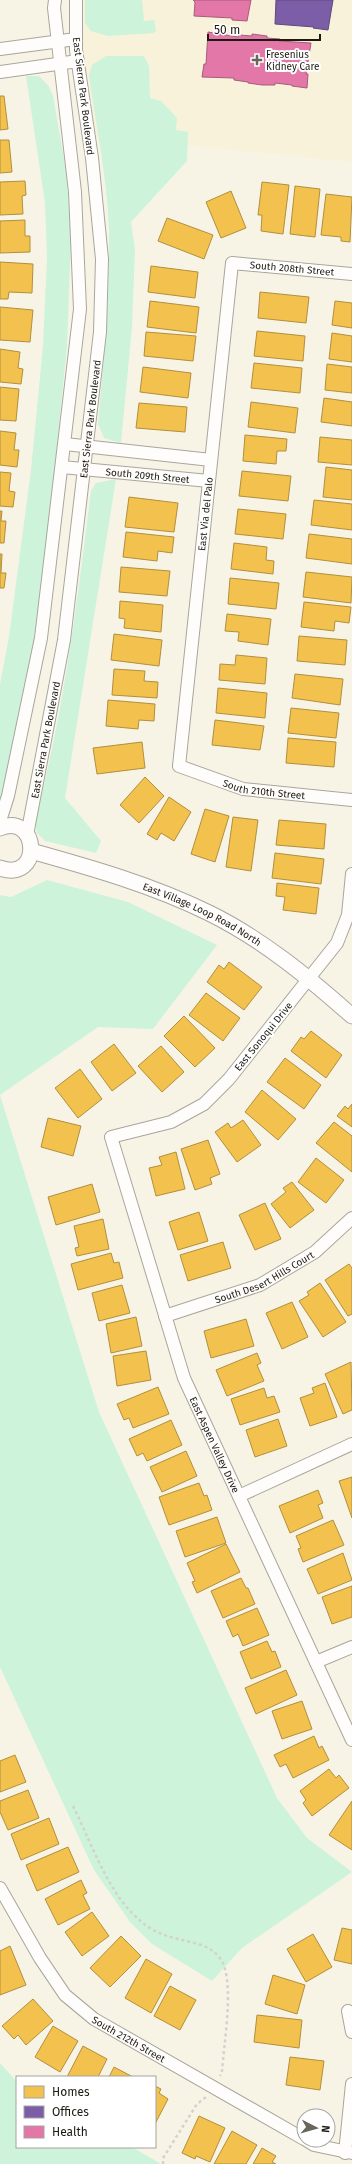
<svg xmlns="http://www.w3.org/2000/svg" width="352" height="2164" font-family="'Fira Sans',sans-serif">
<style>
.built{fill:#f7f2d9}
.green{fill:#cdf3da}
.homes{fill:#f2c14e;stroke:#b28f3c}
.offices{fill:#7b5ea7;stroke:#5e4a7a}
.health{fill:#e377a8;stroke:#a75b7b}
.lines{fill:none;stroke-linecap:round;stroke-linejoin:round}
.minor-casing{stroke:#a8a69c;stroke-width:14}
.tertiary-casing{stroke:#a8a69c;stroke-width:17}
.path{stroke:#d3d2ce;stroke-width:2.5;stroke-dasharray:3 3;stroke-linecap:butt}
.minor{stroke:#fefdfb;stroke-width:12}
.tertiary{stroke:#fefdfb;stroke-width:15}
.poi-dot{fill:#69665c;stroke:#fff;stroke-width:1.5}
.labels{text-anchor:middle;stroke-width:4;stroke-linejoin:round;paint-order:stroke}
.poi-label{font-size:10px;fill:#1c1a11;stroke:#fff;text-anchor:start}
.street-label{font-size:10px;fill:#1c1a11;stroke:#fff}
</style>
<rect width="100%" height="100%" fill="#f7f4e6"/>
<path class="built" d="M76,0h276v162l-263,-26z"/>
<path class="green" d="M85,0h57l2,21 10,-1 2,11 -2,2 -46,3 -17,-5 -6,-8z
M106,56h38l5,10 1,32 11,3 16,17 -1,12 12,2 -1,29 -56,61 4,27 -3,78 -11,116 -17,-5 -6,-14c6,-65 12,-130 11,-195 -2,-52 -13,-103 -20,-154l3,-10z
M26,76h13l9,9 5,11 13,74 5,68 -4,108 -21,207 -14,101 -32,150v-120l9,-47 22,-167 12,-124 4,-88 -2,-55z
M116,479l-51,319 36,43 -5,12 -51,-12 -8,-8 -3,-10c30,-108 43,-221 57,-332l5,-8z
M47,880l81,22 89,43 -64,84 -55,-2 -98,68 99,317 178,386 30,40 45,34 -110,76 -30,33 -60,-37 -22,-22 -36,-52 -94,-203v-772l11,2z
M0,2063l17,19v65h115l29,17h-161z"/>
<path class="homes" d="M0,96h4l4,33 -8,1z
M0,140h9l3,32 -12,1z
M25,181l1,14 -4,1 1,18 -23,1v-33z
M262,182l27,3 -6,49 -22,-3 1,-16h-4z
M295,186l25,3 -5,48 -25,-3z
M231,191l15,37 -25,10 -15,-36z
M326,194l26,3 -2,45 -9,-1v-4l-20,-2z
M167,218l46,17 -9,24 -46,-18z
M25,220v16h5v16l-30,1v-32z
M0,262l33,2 -1,29 -23,-1 -1,7h-8z
M151,266l47,6 -3,26 -47,-6z
M260,292l49,5 -3,26 -48,-5z
M150,301l49,6 -3,26 -49,-6z
M335,301l17,2v25l-20,-3z
M0,307l33,3 -3,32 -30,-2z
M257,331l48,5 -2,25 -49,-5z
M146,332l50,4 -3,25 -49,-5z
M332,333l20,3v26l-23,-3z
M0,349l20,3 -2,16 5,1 -2,15 -21,-2z
M254,363l48,5 -2,25 -49,-5z
M327,364l25,3v26l-27,-3z
M143,367l48,6 -3,25 -48,-6z
M0,387l19,2 -3,32 -16,-1z
M324,398l28,4v24l-31,-4z
M251,402l47,6 -3,25 -47,-6z
M139,403l48,4 -2,25 -49,-4z
M0,431l16,2 -2,17h5l-2,17 -17,-2z
M245,435l42,4 -1,12h-9l-1,13 -33,-3z
M320,437l32,3v25l-34,-3z
M326,467l26,3v30l-29,-3z
M242,471l49,5 -3,25 -49,-5z
M0,472l11,1 -2,18 6,1 -2,15 -13,-1z
M129,497l49,6 -4,29 -49,-5z
M314,500l38,4v26l-41,-5z
M238,509l48,5 -3,25 -48,-5z
M0,511h2l-1,10h5l-2,22h-4z
M126,532l48,5 -2,16 -14,-2 -1,10 -34,-4z
M309,534l43,5v25l-46,-6z
M234,543l33,4 -1,13 8,1 -1,13 -42,-5z
M0,554h2l-1,19h5l-2,15h-4z
M121,567l49,4 -3,25 -48,-4z
M306,572l46,5 -1,26 -48,-6z
M230,578l49,5 -3,26 -48,-5z
M120,601l43,4 -2,27 -37,-4 1,-9 -6,-1z
M304,602l47,5 -2,16 -14,-2 -1,10 -33,-4z
M227,614l44,5 -3,26 -30,-4 1,-9 -14,-1z
M114,634l48,6 -3,26 -48,-6z
M299,636l48,4 -2,25 -48,-4z
M236,655l31,3 -2,26 -46,-4 1,-16 15,1z
M114,669l31,2 -1,10 14,1 -1,16 -45,-3z
M295,674l48,5 -3,26 -48,-7z
M218,688l49,5 -2,25 -49,-5z
M108,700l47,4 -1,17 -15,-1 -1,9 -32,-3z
M291,708l48,5 -3,25 -48,-5z
M215,720l49,6 -4,24 -48,-5z
M288,738l48,4 -2,25 -48,-4z
M142,742l3,26 -48,6 -4,-26z
M145,777l19,19 -25,27 -19,-18z
M169,797l22,15 -17,29 -13,-8 -4,7 -10,-6z
M205,809l24,7 -14,46 -24,-8z
M233,817l25,3 -7,51 -25,-4z
M279,820l47,4 -2,25 -48,-4z
M275,853l49,6 -3,25 -49,-6z
M277,883l42,5 -3,26 -33,-4 2,-13 -9,-1z
M229,962l33,25 -18,23 -37,-28 12,-17 5,4z
M206,993l34,25 -17,23 -34,-26z
M184,1016l31,32 -20,19 -31,-31z
M311,1031l31,24 -16,23 -35,-27 10,-14 3,2z
M114,1044l22,29 -24,18 -21,-29z
M161,1046l23,26 -22,20 -24,-26z
M285,1058l36,27 -17,24 -37,-27z
M80,1069l22,30 -24,19 -23,-30z
M262,1090l34,29 -18,21 -33,-28z
M352,1104v23l-15,-11 8,-10 3,3z
M48,1118l33,8 -8,30 -32,-9z
M243,1120l18,25 -24,17 -22,-30 13,-9 3,5z
M334,1122l18,14v36l-36,-29z
M208,1140l12,34 -10,4 2,6 -17,6 -14,-41z
M176,1152l9,37 -29,7 -7,-28 13,-3 -3,-8z
M316,1158l28,22 -18,23 -28,-21z
M292,1182l22,28 -24,18 -19,-24 15,-12 -3,-4z
M92,1184l8,28 -44,13 -8,-28z
M265,1203l16,36 -26,11 -16,-35z
M199,1212l9,29 -30,9 -9,-28z
M103,1219l6,30 -32,7 -2,-8 4,-1 -5,-21z
M223,1242l8,26 -43,13 -8,-26z
M111,1253l3,10 5,-1 4,16 -45,12 -7,-26z
M349,1264l3,4v46l-4,2 -23,-36z
M320,1283l26,39 -23,15 -24,-36 10,-6 -2,-3z
M122,1285l8,28 -31,8 -7,-28z
M292,1302l16,35 -26,12 -16,-36z
M136,1317l6,29 -31,7 -5,-29z
M246,1319l8,27 -43,12 -7,-27z
M146,1351l5,29 -34,6 -4,-30z
M257,1353l4,10 -4,2 7,16 -37,15 -11,-26z
M351,1362l1,48 -9,4 -18,-40z
M325,1383l12,34 -27,9 -10,-28 14,-5 -2,-5z
M158,1387l11,27 -36,14 -4,-10 -5,2 -7,-16z
M264,1388l3,10 7,-2 6,16 -40,13 -9,-26z
M278,1419l9,27 -32,11 -9,-27z
M171,1420l11,25 -35,16 -4,-8 -6,3 -8,-17z
M186,1451l11,25 -35,16 -12,-25z
M352,1477v41l-13,-37z
M199,1483l5,13 3,-1 5,15 -43,15 -10,-28z
M318,1490l5,13 -5,2 5,13 -33,15 -11,-27z
M217,1517l9,26 -41,14 -9,-26z
M333,1520l11,25 -41,17 -5,-13 3,-1 -5,-12z
M226,1544l14,28 -43,21 -5,-11 3,-1 -8,-18z
M343,1553l9,27 -34,14 -11,-25z
M241,1578l5,10h2l7,16 -32,14 -12,-27z
M352,1586v31l-20,7 -10,-27z
M257,1608l12,27 -26,11 -5,-12 -5,3 -7,-16z
M267,1641l5,11 3,-1 6,16 -30,12 -11,-27z
M286,1670l11,25 -41,19 -11,-26z
M302,1701l10,28 -30,10 -10,-28z
M314,1736l5,12 3,-2 7,14 -36,18 -7,-14 -6,3 -6,-12z
M15,1755l11,27 -26,10v-31z
M329,1769l7,9 3,-3 10,13 -37,28 -9,-13 3,-3 -6,-9z
M28,1790l11,28 -31,12 -8,-18v-11z
M352,1801v49l-23,-15z
M49,1818l10,26 -38,16 -10,-26z
M68,1847l11,25 -42,19 -11,-26z
M81,1880l6,13 -4,2 7,14 -32,16 -13,-26z
M92,1912l17,24 -27,20 -17,-24z
M342,1928l10,2v34l-18,-4z
M313,1934l19,33 -26,15 -19,-33z
M121,1936l20,20 -31,31 -20,-19z
M10,1946l16,39 -26,10v-44z
M146,1959l26,15 -21,39 -26,-15z
M273,1975l32,10 -8,29 -32,-10z
M170,1986l26,14 -16,30 -26,-14z
M33,1999l20,22 -27,24 -8,-10 -4,4 -12,-13z
M257,2015l45,5 -3,28 -45,-6z
M53,2026l25,15 -18,31 -25,-15z
M83,2046l24,13 -9,18h-31z
M290,2057l34,4 -4,29 -34,-5z
M114,2067l19,10h-24z
M155,2086l6,3 -2,4 9,6 -13,25z
M199,2116l26,12 -15,34 -14,-6 -1,3 -13,-6z
M232,2131l25,14 -11,19h-32z
M262,2148l14,8 -4,6 4,2h-23z"/>
<path class="offices" d="M276,0h57l-5,30 -15,-2 1,-1 -39,-3z"/>
<path class="health" d="M193,0h58l-4,21 -15,-1v-2l-38,-2 1,-14z
M208,32l30,5 1,-2 13,1v-2l15,2v2l13,1 -1,2 32,2 -5,31h2l-1,14 -15,-2v-1l-17,-2v2h-13l-14,-2v-1l-14,-2v-2l-32,-1 2,-13h2z"/>
<g class="lines">
<g class="minor-casing">
<g id="minor">
<path d="M0,49l76,-10"/>
<path d="M0,72l78,-11"/>
<path id="s1" d="M352,274l-120,-11 -53,503 64,23 109,11"/>
<path d="M65,444l146,16"/>
<path id="s2" d="M62,467l147,14"/>
<path d="M0,821l8,-25 33,-158 39,-329 -5,-117 -21,-184 1,-8"/>
<path id="s3" d="M27,835l37,-195 36,-308 2,-73 -10,-101 -16,-108v-50"/>
<path id="s4" d="M352,874l-4,41 -11,28 -108,136 -25,25 -33,18 -60,15 73,241 168,362"/>
<path id="s5" d="M165,1316l95,-31 55,-33 37,-34"/>
<path d="M239,1496l113,-52"/>
<path d="M316,1662l36,-15"/>
<path id="s6" d="M0,1888l40,70 25,37 29,24 210,120"/>
<path d="M348,2011l4,21"/>
<path d="M306,2140l8,5 38,8"/>
<path d="M345,2153l7,-69"/>
</g>
</g>
<g class="tertiary-casing">
<g id="tertiary">
<path d="M0,828c39,-16 43,55 0,40"/>
<path id="s7" d="M31,851c61,17 121,34 178,62 53,26 99,64 143,103"/>
</g>
</g>
<path class="path" d="M73,1806c17,34 33,81 60,108 23,23 36,22 65,30 11,3 22,10 26,22 9,25 0,78 -2,105l-2,5
M163,2164v-6l34,-54 9,-7"/>
<use href="#minor" class="minor"/>
<use href="#tertiary" class="tertiary"/>
</g>
<path class="poi-dot" d="M255 54h4v4h4v4h-4v4h-4v-4h-4v-4h4z"/>
<g class="labels">
<g class="poi-label">
<text x="266" y="58">Fresenius<tspan x="266" dy="12">Kidney Care</tspan></text>
</g>
<g class="street-label">
<text transform="translate(84 96) rotate(83)" y="4">East Sierra Park Boulevard</text>
<text transform="translate(292 268) rotate(5)" y="4">South 208th Street</text>
<text dy="4" stroke="none"><textPath href="#s3" startOffset="421">East Sierra Park Boulevard</textPath></text>
<text dy="4" stroke="none"><textPath href="#s2" startOffset="86">South 209th Street</textPath></text>
<text transform="translate(205 514) rotate(-84)" y="4">East Via del Palo</text>
<text dy="4" stroke="none"><textPath href="#s3" startOffset="97">East Sierra Park Boulevard</textPath></text>
<text dy="4" stroke="none"><textPath href="#s1" startOffset="715">South 210th Street</textPath></text>
<text dy="4" stroke="none"><textPath href="#s7" startOffset="183">East Village Loop Road North</textPath></text>
<text transform="translate(263 1036) rotate(-51)" y="4">East Sonoqui Drive</text>
<text dy="4" stroke="none"><textPath href="#s5" startOffset="107">South Desert Hills Court</textPath></text>
<text dy="4" stroke="none"><textPath href="#s4" startOffset="705">East Aspen Valley Drive</textPath></text>
<text dy="4" stroke="none"><textPath href="#s6" startOffset="203">South 212th Street</textPath></text>
</g>
</g>
<rect x="16" y="2076" width="140" height="72" fill="#ffffff" stroke="#a4a3a0"/>
<rect x="24" y="2086" width="20" height="12" fill="#f2c14e" stroke="#a4a3a0"/>
<text x="52" y="2096" font-size="12" fill="#1c1a11">Homes</text>
<rect x="24" y="2106" width="20" height="12" fill="#7b5ea7" stroke="#a4a3a0"/>
<text x="52" y="2116" font-size="12" fill="#1c1a11">Offices</text>
<rect x="24" y="2126" width="20" height="12" fill="#e377a8" stroke="#a4a3a0"/>
<text x="52" y="2136" font-size="12" fill="#1c1a11">Health</text>
<g transform="translate(316 2128) rotate(96)"><circle r="19" fill="#ffffff" stroke="#a4a3a0"/>
<path d="M0-3L7 15L0 10L-7 15Z" fill="#69665c"/>
<text y="-6" font-size="11" font-weight="bold" text-anchor="middle" fill="#1c1a11">N</text>
</g>
<path d="M208 34v6h112v-6" fill="none" stroke="#1c1a11" stroke-width="2"/>
<text x="214" y="34" font-size="12" fill="#1c1a11" stroke="#ffffff" stroke-width="3" paint-order="stroke">50 m</text>
</svg>
